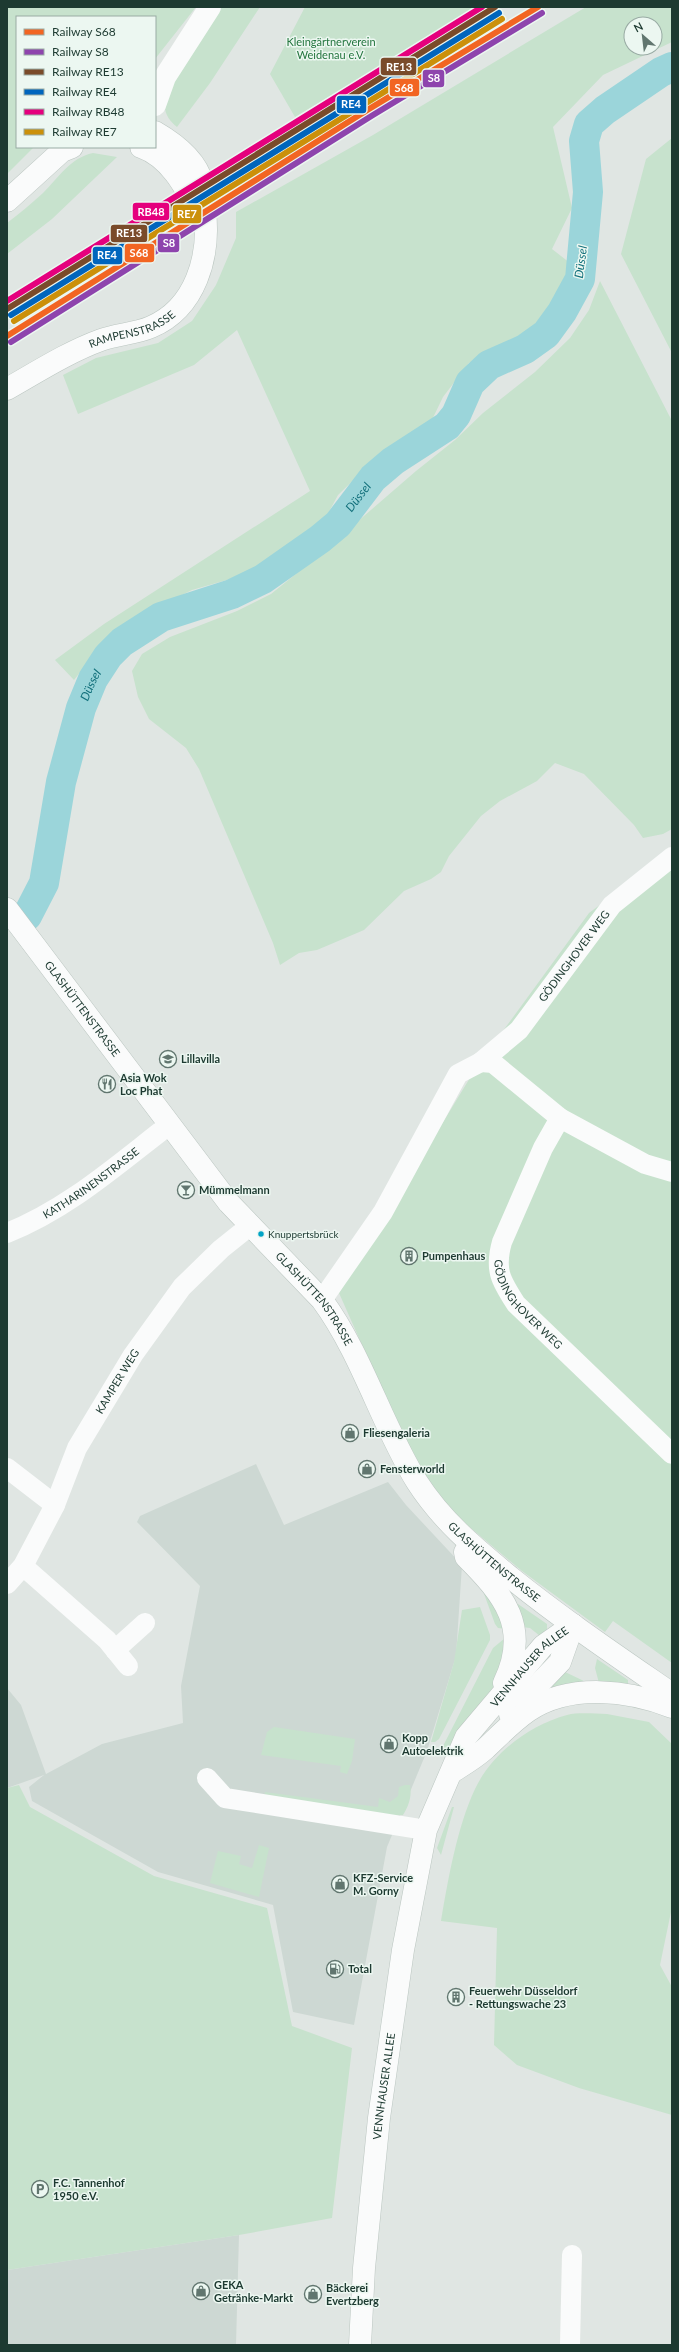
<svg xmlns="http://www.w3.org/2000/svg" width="679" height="2352" font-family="Lato,sans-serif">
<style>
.built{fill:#cdd8d3}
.green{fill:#c7e2cd;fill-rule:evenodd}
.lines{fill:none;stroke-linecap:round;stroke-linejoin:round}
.river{stroke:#9bd5da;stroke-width:30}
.secondary-casing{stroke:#bbc6c1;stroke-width:23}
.minor{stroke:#fafbfb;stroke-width:20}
.tertiary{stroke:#fafbfb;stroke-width:22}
.secondary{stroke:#fafbfb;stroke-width:22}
.rail-1-casing{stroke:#ecf7f1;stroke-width:9}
.rail-2-casing{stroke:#ecf7f1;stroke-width:9}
.rail-3-casing{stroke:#ecf7f1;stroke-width:9}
.rail-4-casing{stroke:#ecf7f1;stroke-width:9}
.rail-5-casing{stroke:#ecf7f1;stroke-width:9}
.rail-6-casing{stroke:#ecf7f1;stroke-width:9}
.rail-1{stroke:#f26522;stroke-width:6}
.rail-2{stroke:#8e44ad;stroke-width:6}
.rail-3{stroke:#7a4b2a;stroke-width:6}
.rail-4{stroke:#0065bd;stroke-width:6}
.rail-5{stroke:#e5007d;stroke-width:6}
.rail-6{stroke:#cb900a;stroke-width:6}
.bus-dot{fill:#01a3c6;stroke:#ecf7f1;stroke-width:1.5}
.labels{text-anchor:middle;stroke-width:3;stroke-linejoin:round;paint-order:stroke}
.bus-label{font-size:10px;fill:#1d3a31;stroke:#ecf7f1;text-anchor:start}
.park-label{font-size:11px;fill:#23753e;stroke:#ecf7f1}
.street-label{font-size:11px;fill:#1d3a31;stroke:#ecf7f1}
.poi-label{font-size:11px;font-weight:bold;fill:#1d3a31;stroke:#ecf7f1;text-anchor:start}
.water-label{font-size:12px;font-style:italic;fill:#12707b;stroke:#ecf7f1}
.line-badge{stroke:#ecf7f1;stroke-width:1.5}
.badge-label{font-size:11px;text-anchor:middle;font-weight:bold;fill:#fff}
</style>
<rect width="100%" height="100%" fill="#e0e6e3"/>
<path class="built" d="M256,1464l28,61 104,-43 18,23 56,60 -6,91 -29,95 -40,96 -33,178 -61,-13 -20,-107 -115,-33 -126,-71 -3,-14 15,-12 -37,13v-100l14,17 25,69 56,-30 81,-21 -2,-37 19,-100 -63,-64 3,-6z
M239,2235l-3,110h-229v-75z"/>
<path class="green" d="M7,7h189l-41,52v-42h-138v130h17l-27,27z
M220,7h40l-50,76 -33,44c-7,-6 -13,-13 -12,-23 1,-23 41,-76 55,-97z
M305,7h173l-183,110 -25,-43z
M586,7h86v35l-69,33 -50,52 19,81 -20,41 18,14v17l-33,46 -68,37 -26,34 -14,29 -60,39 -31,30 -14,26 -44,34 -43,22 -45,13 -45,22 -43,30 -30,38 -19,-20 49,-36 206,-133 -73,-161 -43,35 -116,49 -15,-39 33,-17 62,-15 34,-22 24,-36 20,-47v-26l137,-77zM631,24h24v24h-24z
M672,138v215l-51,-99 25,-95z
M93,153l24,4 -65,62 -45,35v-31c12,-9 24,-19 36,-30 16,-16 27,-35 50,-40z
M600,281l72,140v408l-9,5 -20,4 -9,-13 -50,-51 -29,-11 -18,18 -37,20 -19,15 -32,40 -8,16 -10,7 -27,12 -40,39 -47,20 -18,3 -19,12 -7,-22 -74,-174 -13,-21 -37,-29 -11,-22 -6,-26 10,-17 28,-17 67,-26 34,-17 41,-33 104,-90 39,-31 28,-27 52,-41 35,-34 19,-28z
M672,851v812l-59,-42 -8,11 -83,-61 -62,-52 -21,-22 -34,-55 -66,-149 137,-225 113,-155z
M479,1580l27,49 -8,-1 -3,-4z
M518,1604l29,20v5l-7,7 -10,-8 -8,-1 -6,-21z
M480,1607l10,28v5l-51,99 -4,3h-4l23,-80 8,-52z
M505,1638l-3,39 -56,75 -4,-4 51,-100z
M597,1659l31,21v5l-29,-2 -4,-15z
M563,1671l23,11 -37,11 -2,-5z
M607,1714l42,8 23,22v163l-12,58 12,22v128l-93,-27 -62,-23 -23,-20 3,-117 -56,-7c7,-41 16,-94 34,-132 17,-36 55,-64 92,-74 12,-3 28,-1 40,-1z
M274,1727l81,12 -3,22 -5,13 -7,-2 1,-6 -80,-11 6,-23z
M19,1785l11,22 124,69 113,32 25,118 60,22 -20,170 -93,17 -232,35v-482z
M405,1785h5c2,11 -1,20 -7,30l-11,1 -128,-16 1,-8 113,15 1,-9 11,4 8,-6 1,-9z
M452,1807h2l-13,48 -4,-7z
M259,1845l10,3 -10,49 -49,-14 8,-32 23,5 -2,8 13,4z"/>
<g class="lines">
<path class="river" id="s1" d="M27,916l17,-33 17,-101 20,-74 12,-29 15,-23 14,-14 39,-25 71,-23 31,-15 57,-40 18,-15 35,-46 20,-17 54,-35 9,-11 14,-32 19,-18 36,-16 21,-15 16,-22 18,-33 8,-87 -4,-51 5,-17 16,-14 56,-38 11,-5"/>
<g class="secondary-casing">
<g id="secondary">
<path d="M141,147c31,11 46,44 60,70"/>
<path d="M7,201l55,-50 10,-4"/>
<path id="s6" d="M7,389c30,-17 61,-37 94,-49 16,-6 34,-6 50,-13 45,-19 59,-71 54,-115 -1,-10 -1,-21 -3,-30 -6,-23 -28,-39 -47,-50"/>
<path id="s7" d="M7,909l222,294 93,97c41,56 59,124 95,182 25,39 58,66 93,95 52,42 107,79 162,117"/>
<path d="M465,1552l1,5c38,38 65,71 38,126"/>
<path d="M510,1714l50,-52 13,-37"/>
<path d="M452,1772c11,-7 23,-14 33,-23 14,-13 27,-27 43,-38 42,-28 100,-21 144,-4"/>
<path id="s8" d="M360,2345l4,-77 15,-150 24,-168 23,-120 40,-93 77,-91 30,-21"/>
</g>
</g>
<g class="minor">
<path d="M481,1062l12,1 67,55 85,46 27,8"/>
<path id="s2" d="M560,1118l-17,30 -41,94c-8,28 -1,39 14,62l156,150"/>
<path id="s3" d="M7,1233c61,-24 111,-69 162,-108"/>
<path id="s4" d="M322,1300l61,-88 75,-138 23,-12 38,-32 93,-125 60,-48"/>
<path d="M7,1468l48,37"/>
<path d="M23,1566l84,74 21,26"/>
<path id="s5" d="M7,1584l16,-18 32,-61 22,-57 56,-93 49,-68 39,-38 30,-24"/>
<path d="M115,1650l30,-27"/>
<path d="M207,1778l18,20 201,32"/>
<path d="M570,2345l2,-90"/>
</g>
<path class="tertiary" d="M155,105l10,-28 45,-70"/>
<use href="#secondary" class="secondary"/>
<g class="rail-1-casing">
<path id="rail-1" d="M7,336l362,-227 169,-102"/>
</g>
<g class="rail-2-casing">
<path id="rail-2" d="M11,342l362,-227 169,-102"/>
</g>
<g class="rail-3-casing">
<path id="rail-3" d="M7,309l488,-302"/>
</g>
<g class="rail-4-casing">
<path id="rail-4" d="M11,315l488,-302"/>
</g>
<g class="rail-5-casing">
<path id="rail-5" d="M7,301l475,-294"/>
</g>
<g class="rail-6-casing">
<path id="rail-6" d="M14,321l488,-302"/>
</g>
<use href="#rail-1" class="rail-1"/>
<use href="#rail-2" class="rail-2"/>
<use href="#rail-3" class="rail-3"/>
<use href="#rail-4" class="rail-4"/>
<use href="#rail-5" class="rail-5"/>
<use href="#rail-6" class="rail-6"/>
</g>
<defs>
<g id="school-ring" transform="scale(0.9)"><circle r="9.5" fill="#ecf7f1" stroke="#61766f" stroke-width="1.5"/><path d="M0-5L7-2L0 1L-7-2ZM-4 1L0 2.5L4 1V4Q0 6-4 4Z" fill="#61766f"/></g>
<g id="restaurant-ring" transform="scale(0.9)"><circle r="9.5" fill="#ecf7f1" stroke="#61766f" stroke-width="1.5"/><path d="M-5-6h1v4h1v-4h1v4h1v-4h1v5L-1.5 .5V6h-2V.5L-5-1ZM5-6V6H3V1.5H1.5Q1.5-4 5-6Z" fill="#61766f"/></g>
<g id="bar-ring" transform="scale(0.9)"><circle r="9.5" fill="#ecf7f1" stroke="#61766f" stroke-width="1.5"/><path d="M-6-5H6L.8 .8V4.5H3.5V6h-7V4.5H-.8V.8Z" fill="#61766f"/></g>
<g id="building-ring" transform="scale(0.9)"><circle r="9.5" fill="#ecf7f1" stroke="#61766f" stroke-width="1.5"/><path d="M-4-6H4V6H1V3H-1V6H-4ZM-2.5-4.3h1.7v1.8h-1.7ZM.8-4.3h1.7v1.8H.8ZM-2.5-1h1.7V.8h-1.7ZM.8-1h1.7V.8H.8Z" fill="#61766f"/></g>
<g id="shop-ring" transform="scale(0.9)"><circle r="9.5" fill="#ecf7f1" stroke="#61766f" stroke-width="1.5"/><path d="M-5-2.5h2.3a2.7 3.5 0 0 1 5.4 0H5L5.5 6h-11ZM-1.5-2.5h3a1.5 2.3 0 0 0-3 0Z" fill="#61766f"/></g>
<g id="fuel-ring" transform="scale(0.9)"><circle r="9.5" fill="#ecf7f1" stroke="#61766f" stroke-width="1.5"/><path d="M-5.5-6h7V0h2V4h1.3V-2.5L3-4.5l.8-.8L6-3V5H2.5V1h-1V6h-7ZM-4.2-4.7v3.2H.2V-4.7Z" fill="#61766f"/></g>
<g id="parking-ring" transform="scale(0.9)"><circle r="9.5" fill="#ecf7f1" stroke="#61766f" stroke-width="1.5"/><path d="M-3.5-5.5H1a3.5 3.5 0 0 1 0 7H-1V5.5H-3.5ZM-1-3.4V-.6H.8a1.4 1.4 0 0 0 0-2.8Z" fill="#61766f"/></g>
</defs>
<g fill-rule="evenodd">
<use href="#school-ring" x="168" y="1059"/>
<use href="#restaurant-ring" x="107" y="1084"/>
<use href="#bar-ring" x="186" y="1190"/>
<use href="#building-ring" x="409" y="1256"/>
<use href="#shop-ring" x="350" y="1433"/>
<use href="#shop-ring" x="367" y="1469"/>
<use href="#shop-ring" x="389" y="1744"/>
<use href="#shop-ring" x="340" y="1884"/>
<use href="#fuel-ring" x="335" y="1969"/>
<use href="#building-ring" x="456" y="1997"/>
<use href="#parking-ring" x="40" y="2189"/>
<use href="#shop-ring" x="201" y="2291"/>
<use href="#shop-ring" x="313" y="2294"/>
</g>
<circle class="bus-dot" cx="261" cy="1234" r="3.5"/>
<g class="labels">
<g class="bus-label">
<text x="268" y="1238">Knuppertsbrück</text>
</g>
<g class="park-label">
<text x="331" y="46">Kleingärtnerverein<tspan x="331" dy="13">Weidenau e.V.</tspan></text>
</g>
<g class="street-label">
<text dy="4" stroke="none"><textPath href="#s6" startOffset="139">RAMPENSTRASSE</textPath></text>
<text dy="4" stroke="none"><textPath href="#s4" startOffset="432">GÖDINGHOVER WEG</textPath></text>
<text dy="4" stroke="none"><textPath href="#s7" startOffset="125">GLASHÜTTENSTRASSE</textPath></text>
<text dy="4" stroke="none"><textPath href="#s3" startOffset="98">KATHARINENSTRASSE</textPath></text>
<text dy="4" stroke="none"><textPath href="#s7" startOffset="497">GLASHÜTTENSTRASSE</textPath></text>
<text dy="4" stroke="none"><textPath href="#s2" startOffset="210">GÖDINGHOVER WEG</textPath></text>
<text dy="4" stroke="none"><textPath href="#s5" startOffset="232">KAMPER WEG</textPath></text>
<text dy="4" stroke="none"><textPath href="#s7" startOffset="820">GLASHÜTTENSTRASSE</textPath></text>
<text dy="4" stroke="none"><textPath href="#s8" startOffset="716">VENNHAUSER ALLEE</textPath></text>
<text dy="4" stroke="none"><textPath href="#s8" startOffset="260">VENNHAUSER ALLEE</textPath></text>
</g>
<g class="poi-label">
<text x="181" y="1063">Lillavilla</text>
<text x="120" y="1082">Asia Wok<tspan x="120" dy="13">Loc Phat</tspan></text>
<text x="199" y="1194">Mümmelmann</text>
<text x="422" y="1260">Pumpenhaus</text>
<text x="363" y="1437">Fliesengaleria</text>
<text x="380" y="1473">Fensterworld</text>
<text x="402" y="1742">Kopp<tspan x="402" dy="13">Autoelektrik</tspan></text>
<text x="353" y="1882">KFZ-Service<tspan x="353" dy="13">M. Gorny</tspan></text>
<text x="348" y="1973">Total</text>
<text x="469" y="1995">Feuerwehr Düsseldorf<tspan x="469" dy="13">- Rettungswache 23</tspan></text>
<text x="53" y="2187">F.C. Tannenhof<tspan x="53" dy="13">1950 e.V.</tspan></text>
<text x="214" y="2289">GEKA<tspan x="214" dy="13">Getränke-Markt</tspan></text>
<text x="326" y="2292">Bäckerei<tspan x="326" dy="13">Evertzberg</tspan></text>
</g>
<g class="water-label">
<text transform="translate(581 262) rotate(-82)" y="4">Düssel</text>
<text dy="4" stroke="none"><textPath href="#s1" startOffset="577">Düssel</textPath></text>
<text dy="4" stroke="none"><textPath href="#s1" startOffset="241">Düssel</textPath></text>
</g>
</g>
<g class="line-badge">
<rect x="380" y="57" width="37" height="19" rx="4" fill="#7a4b2a"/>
<rect x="422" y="69" width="23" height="19" rx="4" fill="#8e44ad"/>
<rect x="389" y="78" width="31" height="19" rx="4" fill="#f26522"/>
<rect x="336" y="95" width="31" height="19" rx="4" fill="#0065bd"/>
<rect x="132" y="202" width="38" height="19" rx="4" fill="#e5007d"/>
<rect x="172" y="204" width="30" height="20" rx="4" fill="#cb900a"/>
<rect x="110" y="224" width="38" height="19" rx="4" fill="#7a4b2a"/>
<rect x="157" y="233" width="23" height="20" rx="4" fill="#8e44ad"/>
<rect x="124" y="243" width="31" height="20" rx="4" fill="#f26522"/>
<rect x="92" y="246" width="31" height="19" rx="4" fill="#0065bd"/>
</g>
<g class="badge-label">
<text x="399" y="71">RE13</text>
<text x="434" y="82">S8</text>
<text x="404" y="92">S68</text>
<text x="351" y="108">RE4</text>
<text x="151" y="216">RB48</text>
<text x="187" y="218">RE7</text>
<text x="129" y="237">RE13</text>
<text x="169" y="247">S8</text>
<text x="139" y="257">S68</text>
<text x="107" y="259">RE4</text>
</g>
<rect width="679" height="2352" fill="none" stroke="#1d3a31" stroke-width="16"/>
<rect x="16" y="16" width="140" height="132" fill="#ecf7f1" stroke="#99aba4"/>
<rect x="24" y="29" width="20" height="6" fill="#f26522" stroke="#99aba4"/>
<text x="52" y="36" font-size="12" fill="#1d3a31">Railway S68</text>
<rect x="24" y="49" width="20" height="6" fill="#8e44ad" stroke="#99aba4"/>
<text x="52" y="56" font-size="12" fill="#1d3a31">Railway S8</text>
<rect x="24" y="69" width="20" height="6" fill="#7a4b2a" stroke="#99aba4"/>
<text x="52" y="76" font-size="12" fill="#1d3a31">Railway RE13</text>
<rect x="24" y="89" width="20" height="6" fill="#0065bd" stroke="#99aba4"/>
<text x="52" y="96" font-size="12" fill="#1d3a31">Railway RE4</text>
<rect x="24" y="109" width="20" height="6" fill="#e5007d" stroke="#99aba4"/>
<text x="52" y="116" font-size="12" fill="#1d3a31">Railway RB48</text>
<rect x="24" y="129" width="20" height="6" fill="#cb900a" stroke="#99aba4"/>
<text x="52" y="136" font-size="12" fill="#1d3a31">Railway RE7</text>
<g transform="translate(643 36) rotate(332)"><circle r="19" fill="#ecf7f1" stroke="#99aba4"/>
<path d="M0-3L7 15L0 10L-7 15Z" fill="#61766f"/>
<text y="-6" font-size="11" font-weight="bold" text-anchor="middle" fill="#1d3a31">N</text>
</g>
</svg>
